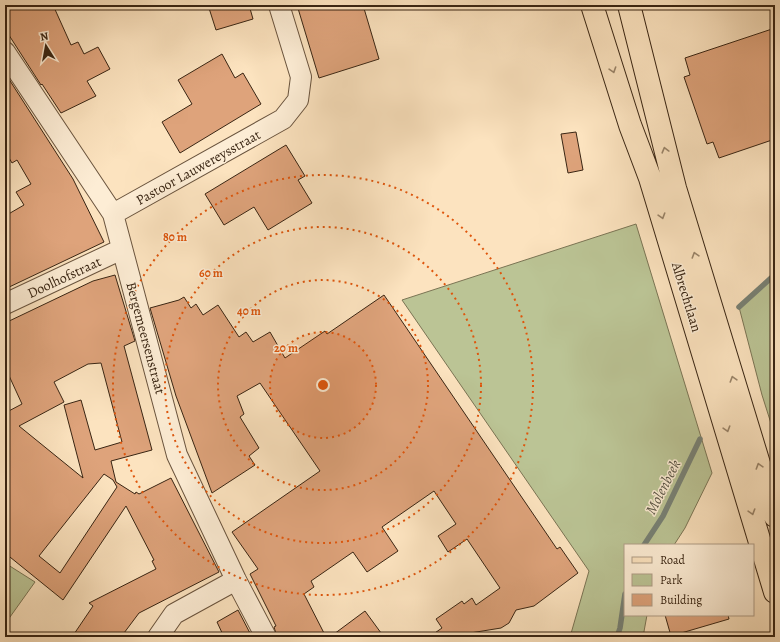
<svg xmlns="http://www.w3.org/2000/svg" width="780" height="642" font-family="Alegreya,serif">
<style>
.green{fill:#bbc495;stroke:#7a7454}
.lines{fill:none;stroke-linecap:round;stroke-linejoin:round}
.stream{stroke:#778175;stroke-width:5.5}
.building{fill:#dea37b;stroke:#392513;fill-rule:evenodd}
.minor-casing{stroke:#6a543e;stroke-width:22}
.primary-casing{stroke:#392513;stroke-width:24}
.minor{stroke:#fdedd5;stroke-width:20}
.primary{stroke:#fce3bf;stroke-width:22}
.oneway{stroke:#9a8469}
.ring{fill:none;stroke:#df560c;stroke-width:2;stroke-dasharray:2 4}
.labels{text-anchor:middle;stroke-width:3;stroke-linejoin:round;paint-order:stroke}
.street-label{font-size:14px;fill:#392513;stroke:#fdedd5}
.water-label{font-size:15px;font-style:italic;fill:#585344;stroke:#fdedd5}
.centre{fill:#df560c;stroke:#fdedd5;stroke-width:2}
.ring-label{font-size:12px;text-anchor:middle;font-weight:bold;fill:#df560c;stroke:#fdedd5;stroke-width:3;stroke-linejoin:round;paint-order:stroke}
</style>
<rect width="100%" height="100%" fill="#fce3bf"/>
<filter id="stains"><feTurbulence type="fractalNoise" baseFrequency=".005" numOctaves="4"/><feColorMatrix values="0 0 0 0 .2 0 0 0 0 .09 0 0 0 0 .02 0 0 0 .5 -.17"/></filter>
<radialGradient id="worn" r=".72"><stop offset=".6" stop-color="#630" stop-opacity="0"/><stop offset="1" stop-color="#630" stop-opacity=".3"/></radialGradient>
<path class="green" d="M636,224l76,249 -27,55 -11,17h-49v70h22l-4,22h-73l19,-66 -187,-271z
M775,277v159l-13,-41 -23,-88 32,-29z
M5,563l30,19 -30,42z"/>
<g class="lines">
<path class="stream" d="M739,307l32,-29 4,-1
M644,545l19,-29 37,-77
M617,637l3,-9 5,-34"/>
</g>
<path class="building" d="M5,5h48l18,40 7,-3 6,12 14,-7 12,22 -23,12 9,15 -35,17 -19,-29 -1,1 -36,-56z
M208,5h41l4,14 -37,11z
M297,5h66l16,54 -60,19z
M775,28v111l-56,19 -6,-16 -6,2 -23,-67 6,-2 -5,-17z
M222,54l13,24 8,-5 18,31 -81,49 -18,-31 30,-18 -14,-24z
M5,73l68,106 31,63 -99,47v-73l19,-11 -8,-13 15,-8 -14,-24 -5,3 -7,-12z
M576,132l7,38 -15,3 -7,-39z
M286,145l19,31 -7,4 14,23 -44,27 -14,-23 -30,18 -19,-31z
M115,275l20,66 -11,5 28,104 -41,11 5,21 19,12 1,-2 3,2 32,-16 48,94 -80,41 -18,24h-49l21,-31 -4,-3 67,-34 -4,-8 2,-1 -28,-54 -63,94 -58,-47v-140l17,-9 -17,-37v-44l88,-42zM101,363l21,79 -27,8 -14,-50 -17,5 19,73 -64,-52 45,-24 -10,-20 34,-18zM104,474l9,6 4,7 -57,86 -21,-17z
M384,295l173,254 3,-2 18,26 -44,33 -18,4 -7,13 -8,5 -37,6 2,3h-37l13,-9 -6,-9 26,-18 2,3 8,-6 4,7 24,-17 -33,-49 -19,13 -10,-16 18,-12 -22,-33 -52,36 16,24 -31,21 -14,-20 -42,29 3,6 -10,7 22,43h-49l-3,-10 2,-1 -26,-52 8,-5 -26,-37 88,-61 -60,-88 -23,13 7,18 -4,3 19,31 -10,8 6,9 -43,28 -36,-97 -26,-88 29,-8 5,-3 7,11 5,-4 7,11 15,-10 21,32 7,-5 7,10 17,-10 15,26 40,-27 2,3z
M238,610l14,27h-28l-7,-15z
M365,611l19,26h-54z
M665,615h63l1,4 -58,17z"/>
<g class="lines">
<g class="minor-casing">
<path id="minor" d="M5,52l108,162 64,241 59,125 30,57
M113,214l170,-95 15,-19 3,-23 -22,-72
M5,304l117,-55
M158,637l16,-23 62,-34"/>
</g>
<g class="primary-casing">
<path id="primary" d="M592,5l38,120 20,53 125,414
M629,5l46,183 100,328"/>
</g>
<use href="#minor" class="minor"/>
<use href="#primary" class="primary"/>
</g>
<defs><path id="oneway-chevron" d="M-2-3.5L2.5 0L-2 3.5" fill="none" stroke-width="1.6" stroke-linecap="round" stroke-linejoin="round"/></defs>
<g class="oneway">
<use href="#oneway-chevron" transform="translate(613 70) rotate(72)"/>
<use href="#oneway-chevron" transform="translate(665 150) rotate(-105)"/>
<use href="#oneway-chevron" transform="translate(662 216) rotate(73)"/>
<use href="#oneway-chevron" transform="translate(695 255) rotate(-107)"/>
<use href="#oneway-chevron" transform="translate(733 379) rotate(-107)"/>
<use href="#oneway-chevron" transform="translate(727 429) rotate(73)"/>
<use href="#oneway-chevron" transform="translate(759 466) rotate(-107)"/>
<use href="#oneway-chevron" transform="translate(752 512) rotate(73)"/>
</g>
<circle cx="323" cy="385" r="53" fill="#df560c" fill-opacity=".12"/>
<g class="ring">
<circle cx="323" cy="385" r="53"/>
<circle cx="323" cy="385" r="105"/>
<circle cx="323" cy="385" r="158"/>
<circle cx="323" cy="385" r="210"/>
</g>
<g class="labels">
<g class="street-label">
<text transform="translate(198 167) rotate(-29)" y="5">Pastoor Lauwereysstraat</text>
<text transform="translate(64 277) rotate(-25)" y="5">Doolhofstraat</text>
<text transform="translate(687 297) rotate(73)" y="5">Albrechtlaan</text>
<text transform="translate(146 338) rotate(75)" y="5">Bergemeersenstraat</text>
</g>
<g class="water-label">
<text transform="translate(663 487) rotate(-63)" y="5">Molenbeek</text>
</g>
</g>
<circle cx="323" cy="385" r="6" class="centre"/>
<g class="ring-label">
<text x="175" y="241">80 m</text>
<text x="211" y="277">60 m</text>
<text x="249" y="315">40 m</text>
<text x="286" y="352">20 m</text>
</g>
<rect width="780" height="642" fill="none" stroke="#fce3bf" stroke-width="20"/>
<rect x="6" y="6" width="768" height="630" fill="none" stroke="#392513" stroke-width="2"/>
<rect x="10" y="10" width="760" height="622" fill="none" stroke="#392513"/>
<rect x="624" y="544" width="130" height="72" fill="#fdedd5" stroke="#af9d87"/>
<rect x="632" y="557" width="20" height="6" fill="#fce3bf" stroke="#af9d87"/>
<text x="660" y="564" font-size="12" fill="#392513">Road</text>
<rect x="632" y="574" width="20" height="12" fill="#bbc495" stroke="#af9d87"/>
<text x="660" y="584" font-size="12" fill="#392513">Park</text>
<rect x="632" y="594" width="20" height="12" fill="#dea37b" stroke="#af9d87"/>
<text x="660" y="604" font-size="12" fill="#392513">Building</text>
<g transform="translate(46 46) rotate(349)" stroke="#fdedd5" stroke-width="3" paint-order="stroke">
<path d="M0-3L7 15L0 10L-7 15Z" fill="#392513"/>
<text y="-6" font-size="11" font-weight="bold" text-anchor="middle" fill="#392513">N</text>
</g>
<rect width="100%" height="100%" filter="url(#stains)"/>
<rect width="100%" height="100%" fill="url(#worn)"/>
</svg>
